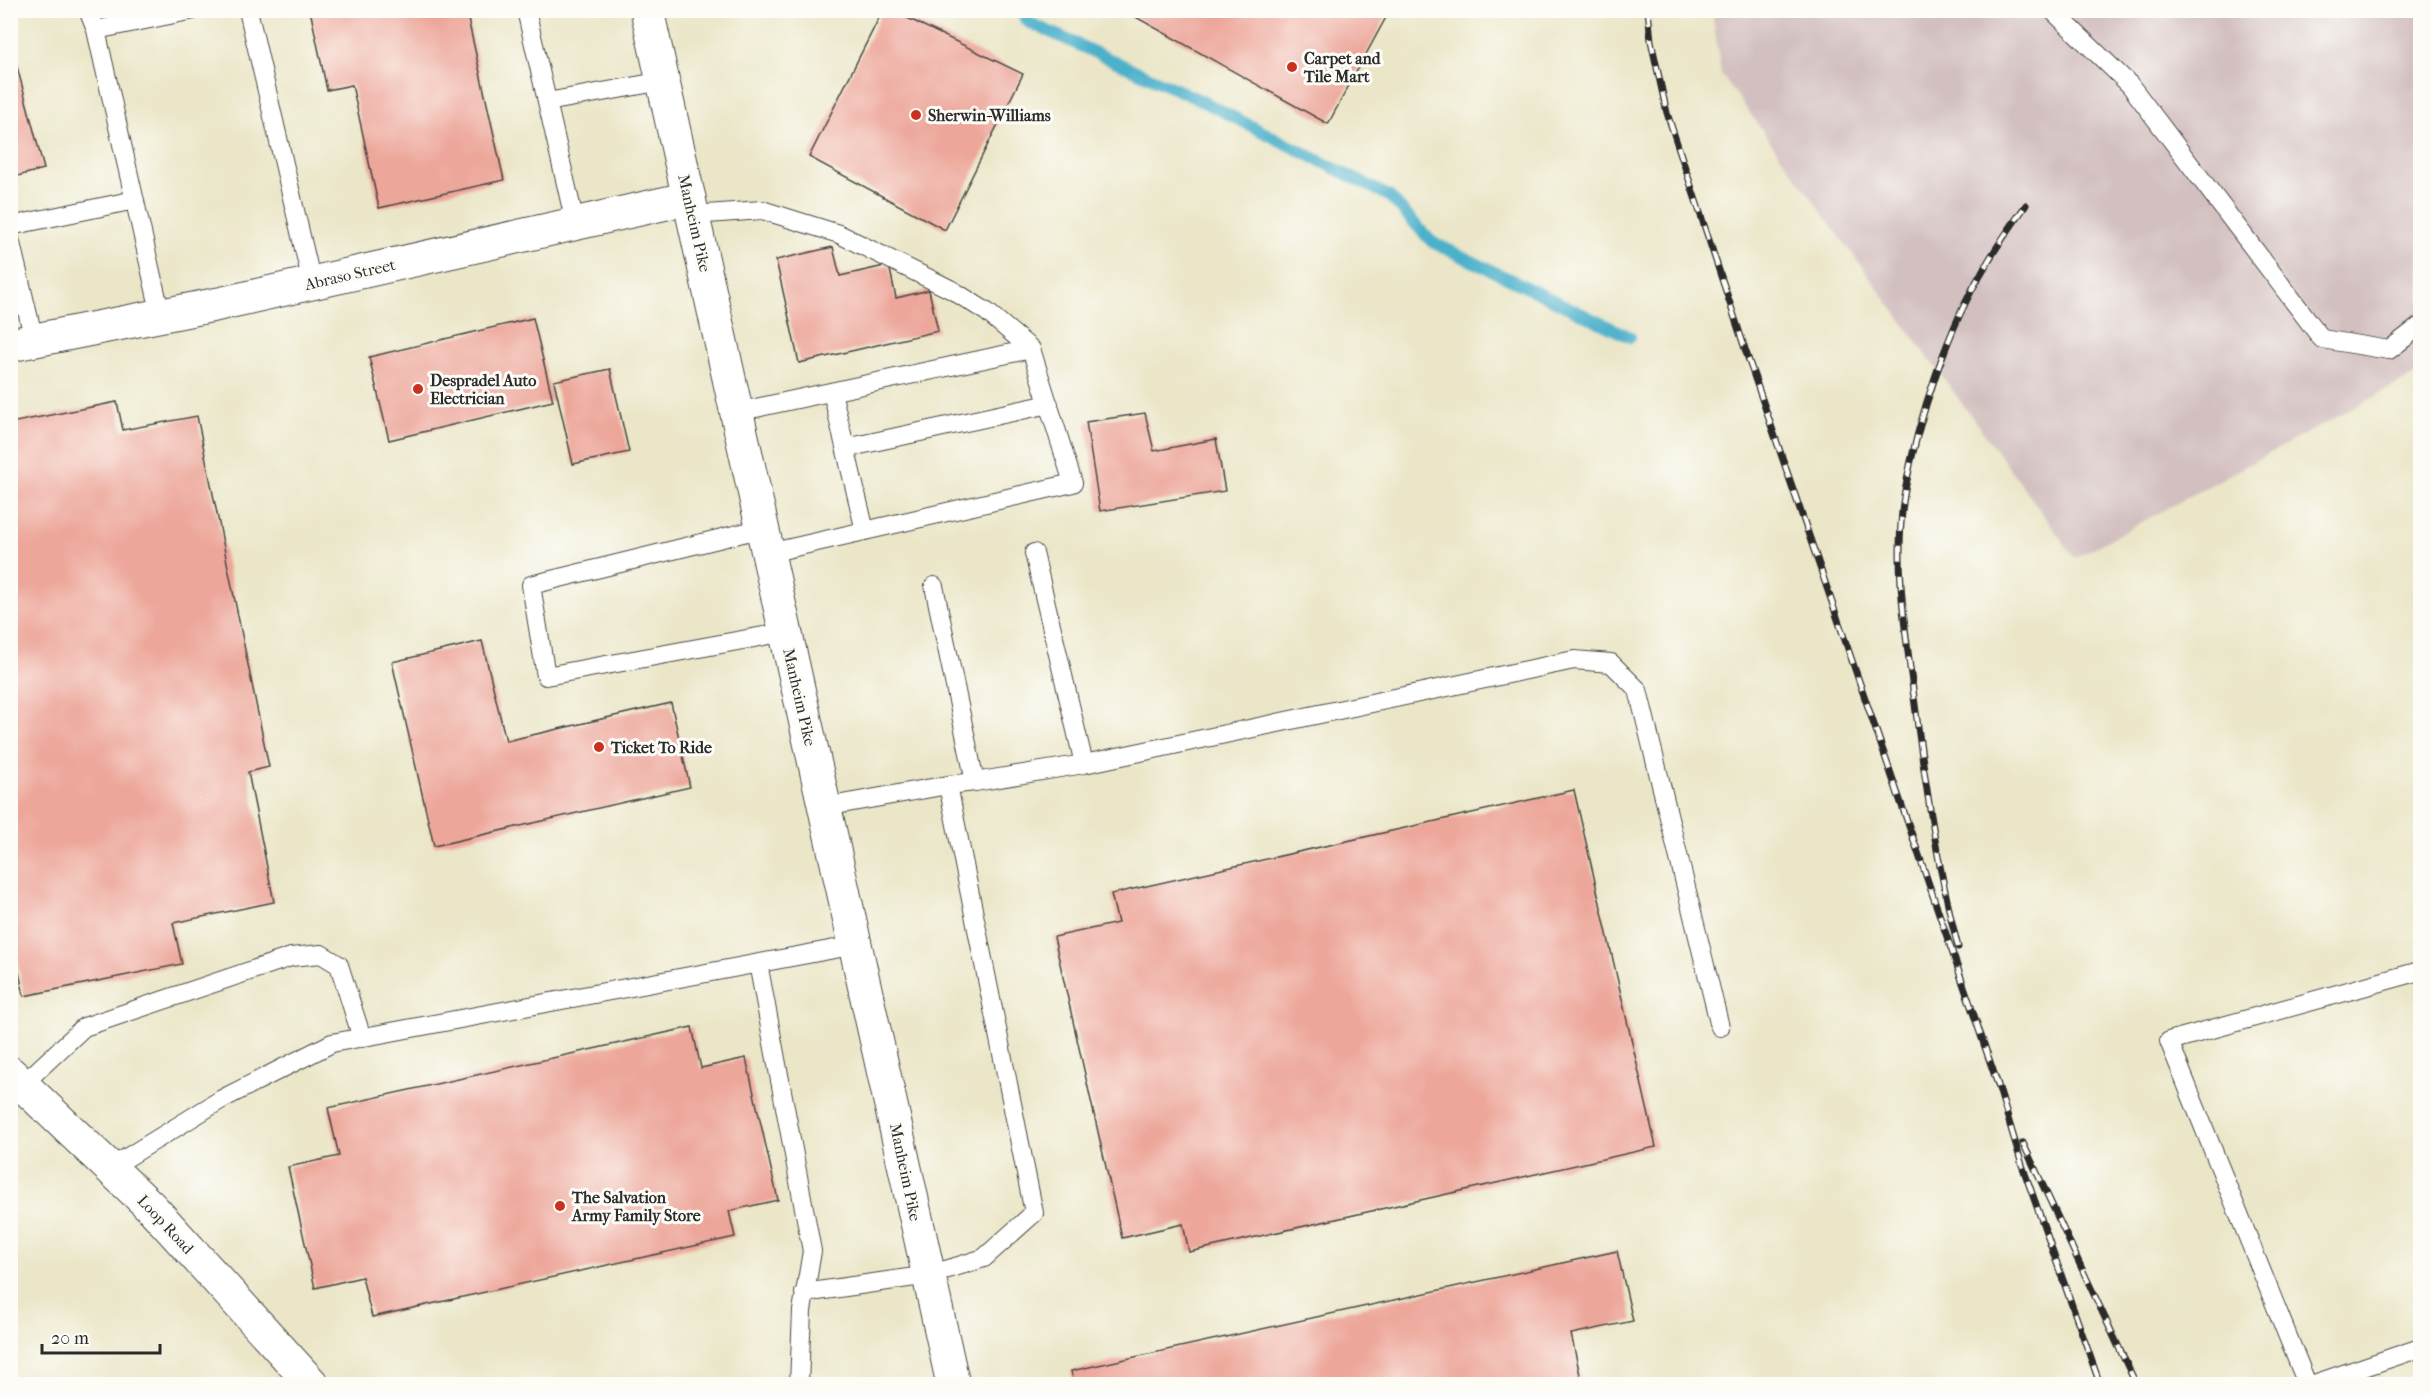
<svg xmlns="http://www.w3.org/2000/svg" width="2431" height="1395" font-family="'IM FELL French Canon',serif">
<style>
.industrial{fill:#d2bfbf}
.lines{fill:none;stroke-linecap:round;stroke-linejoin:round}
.stream{stroke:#4cb1cb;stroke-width:12}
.building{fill:#eda69a}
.lane-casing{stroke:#484743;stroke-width:20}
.street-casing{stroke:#484743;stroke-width:35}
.primary-casing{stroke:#484743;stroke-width:35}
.lane{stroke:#fff;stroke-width:18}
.street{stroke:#fff;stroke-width:33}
.primary{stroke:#fff;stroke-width:33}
.rail-casing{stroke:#2b2b2b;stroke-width:7}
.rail{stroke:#fdfcf7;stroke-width:4.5;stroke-dasharray:14;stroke-linecap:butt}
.poi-dot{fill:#c8321e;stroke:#fdfcf7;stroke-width:2}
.labels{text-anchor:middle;stroke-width:6;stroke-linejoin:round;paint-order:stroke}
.poi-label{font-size:16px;font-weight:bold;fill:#2b2b2b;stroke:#fdfcf7;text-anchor:start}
.street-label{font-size:16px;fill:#2b2b2b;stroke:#fdfcf7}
</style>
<rect width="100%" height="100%" fill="#fdfcf7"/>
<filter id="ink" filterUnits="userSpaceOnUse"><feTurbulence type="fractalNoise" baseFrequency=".0167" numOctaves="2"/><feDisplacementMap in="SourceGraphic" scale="12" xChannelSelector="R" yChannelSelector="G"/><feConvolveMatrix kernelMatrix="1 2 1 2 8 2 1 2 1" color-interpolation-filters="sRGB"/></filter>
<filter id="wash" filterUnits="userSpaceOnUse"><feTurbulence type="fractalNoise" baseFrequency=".008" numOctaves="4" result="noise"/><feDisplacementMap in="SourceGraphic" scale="24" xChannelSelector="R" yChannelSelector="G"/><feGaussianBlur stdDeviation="1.35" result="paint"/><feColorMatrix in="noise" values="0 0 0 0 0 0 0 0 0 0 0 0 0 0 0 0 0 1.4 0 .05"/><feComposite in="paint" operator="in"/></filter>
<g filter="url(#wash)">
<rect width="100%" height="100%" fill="#ebe6c8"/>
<path class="industrial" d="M1712,11h708v361l-345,186 -354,-484z"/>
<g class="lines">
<path class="stream" d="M1020,10l8,12 174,79 187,95 43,46 198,95"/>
</g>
<g id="blocks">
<path class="building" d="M310,10h156l38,170 -125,28 -27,-123 -25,5z
M883,10h8l132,64 -78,156 -136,-73z
M1123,10h267l-62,114z
M10,40l34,129 -34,9z
M833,247l7,29 49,-11 7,33 33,-8 9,41 -139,32 -23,-103z
M533,318l20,83 -164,39 -20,-83z
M610,369l19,83 -56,12 -19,-83z
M117,402l6,28 74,-14 72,351 -21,5 26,130 -101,21 9,41 -158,32 -11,-52 -3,1v-522z
M1145,413l9,38 62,-12 9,52 -125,20 -14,-89z
M482,641l24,100 165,-38 19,84 -256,59 -42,-184z
M1574,790l82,357 -467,105 -6,-28 -61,14 -68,-301 64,-14 -7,-29z
M692,1027l9,41 45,-10 32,142 -49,11 6,26 -363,80 -10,-40 -47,11 -27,-121 51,-11 -11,-48z
M1617,1251l16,70 -62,13 11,50h-508l-3,-13z"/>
</g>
</g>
<g filter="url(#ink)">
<use href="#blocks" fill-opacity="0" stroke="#484743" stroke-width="1.5"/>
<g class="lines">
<g class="lane-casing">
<path id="lane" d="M88,10l8,20 65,286
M248,10l64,273
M526,10l49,213
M2052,10l78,75 192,254 67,11 31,-24
M96,30l98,-20
M547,102l116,-21
M693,215l69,-5 77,24 113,56 35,22 44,37
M10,226l125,-26
M10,239l24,101
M832,392l33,139
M737,412l294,-63 42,134 -304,70
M846,448l203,-44
M763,528l-232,57 15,91 240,-44
M934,586l41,196 -27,3
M1084,764l490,-104 37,3 27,27 82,337
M975,782l109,-18 -50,-211
M758,963l54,288 -10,60 -3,73
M23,1084l61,-57 207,-70 30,-3 18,11 23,73
M110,1168l112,-69 110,-56 524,-98
M804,1293l125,-18 55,-17 50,-45 -86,-428 -123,22
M2307,1384l-138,-343 251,-70
M2314,1384l106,-36"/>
</g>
<g class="street-casing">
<path id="street" d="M10,345l209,-41 470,-106
M10,1073l142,135 160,176"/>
</g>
<g class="primary-casing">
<path id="primary" d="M647,10l306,1374"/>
</g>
<use href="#lane" class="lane"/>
<use href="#street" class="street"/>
<use href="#primary" class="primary"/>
<g class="rail-casing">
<path id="rail" d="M1648,10l3,31 16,72 83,251 248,721 24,80 78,219
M1958,947c-21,-82 -33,-166 -44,-250 -9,-68 -21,-139 -9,-207 13,-71 43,-163 81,-225 12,-21 26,-40 40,-60
M2023,1143l113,241"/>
</g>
<use href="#rail" class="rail"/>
</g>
</g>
<g class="poi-dot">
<circle cx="1292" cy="67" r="6"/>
<circle cx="916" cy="115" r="6"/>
<circle cx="418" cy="389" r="6"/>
<circle cx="599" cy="747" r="6"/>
<circle cx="560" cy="1206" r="6"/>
</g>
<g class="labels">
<g class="poi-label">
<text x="1304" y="64">Carpet and<tspan x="1304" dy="18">Tile Mart</tspan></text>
<text x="928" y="121">Sherwin-Williams</text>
<text x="430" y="386">Despradel Auto<tspan x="430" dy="18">Electrician</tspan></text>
<text x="611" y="753">Ticket To Ride</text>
<text x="572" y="1203">The Salvation<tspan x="572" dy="18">Army Family Store</tspan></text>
</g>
<g class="street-label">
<text transform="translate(695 223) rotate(77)" y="6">Manheim Pike</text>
<text transform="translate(350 274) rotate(-13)" y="6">Abraso Street</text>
<text transform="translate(800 697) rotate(77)" y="6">Manheim Pike</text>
<text transform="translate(906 1172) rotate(78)" y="6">Manheim Pike</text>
<text transform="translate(166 1224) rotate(47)" y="6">Loop Road</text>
</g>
</g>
<rect width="2431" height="1395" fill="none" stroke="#fdfcf7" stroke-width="36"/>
<path d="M42 1344v9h118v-9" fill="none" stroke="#2b2b2b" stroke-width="3"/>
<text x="51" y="1344" font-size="18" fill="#2b2b2b" stroke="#fdfcf7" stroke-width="4.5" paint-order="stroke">20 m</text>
</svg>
